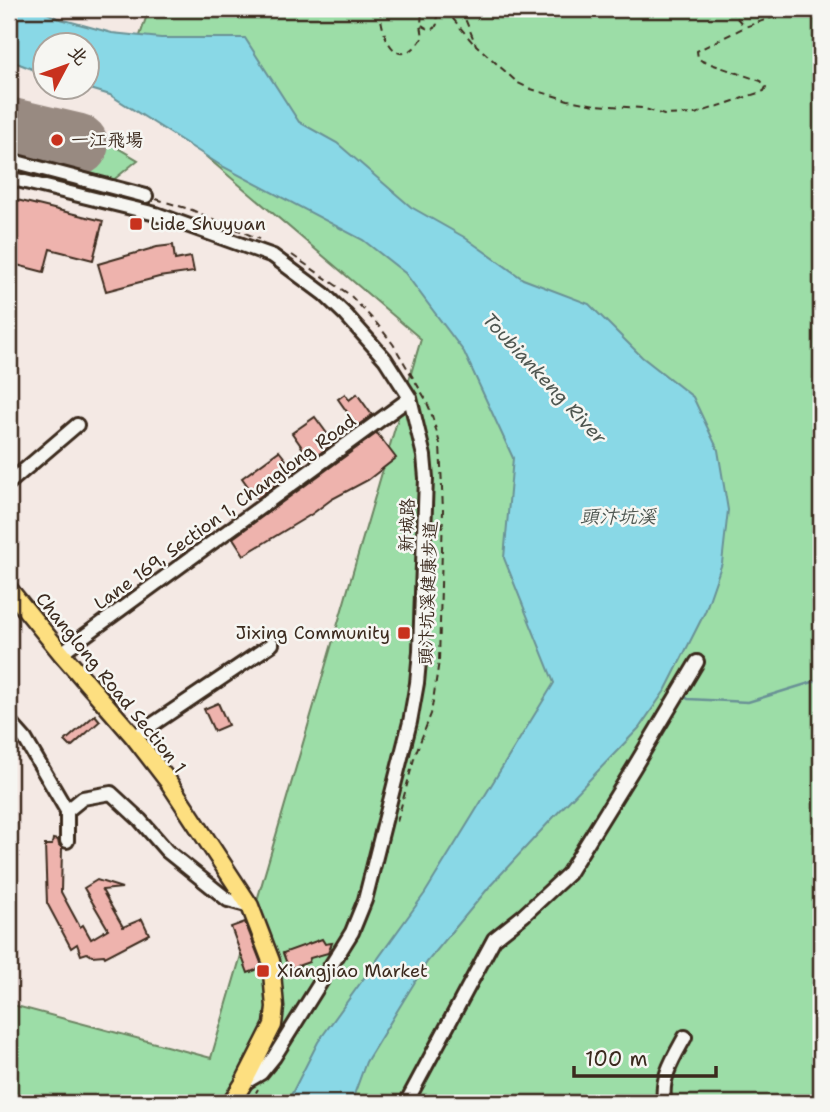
<svg xmlns="http://www.w3.org/2000/svg" width="830" height="1112" font-family="'Shantell Sans','LXGW WenKai TC',sans-serif">
<style>
.green{fill:#9cdda7;stroke:#6c8462;stroke-width:2}
.water{fill:#89d8e6;stroke:#6a9296;stroke-width:2}
.lines{fill:none;stroke-linecap:round;stroke-linejoin:round}
.stream{stroke:#6a9296;stroke-width:2.5}
.runway{stroke:#988a81;stroke-width:63}
.building{fill:#eeb3ad;stroke:#3b2a1e;stroke-width:2}
.minor-casing{stroke:#3b2a1e;stroke-width:18}
.major-casing{stroke:#3b2a1e;stroke-width:21}
.path{stroke:#3b2a1e;stroke-width:2;stroke-dasharray:7 5;stroke-linecap:butt}
.minor{stroke:#f6f6f2;stroke-width:12}
.major{stroke:#fddf80;stroke-width:16}
.poi-dot{fill:#c8321e;stroke:#f6f6f2;stroke-width:2.5}
.labels{text-anchor:middle;stroke-width:5;stroke-linejoin:round;paint-order:stroke}
.poi-label{font-size:18px;fill:#3b2a1e;stroke:#f6f6f2;text-anchor:start}
.street-label{font-size:18px;fill:#3b2a1e;stroke:#f6f6f2}
.water-label{font-size:19px;font-style:italic;fill:#4e5650;stroke:#f6f6f2}
</style>
<rect width="100%" height="100%" fill="#f4e9e4"/>
<filter id="ink" filterUnits="userSpaceOnUse"><feTurbulence type="fractalNoise" baseFrequency=".0143" numOctaves="2"/><feDisplacementMap in="SourceGraphic" scale="14" xChannelSelector="R" yChannelSelector="G"/><feConvolveMatrix kernelMatrix="1 2 1 2 8 2 1 2 1" color-interpolation-filters="sRGB"/></filter>
<g filter="url(#ink)">
<path class="green" d="M149,9h672v1094h-812v-99l202,54 210,-719 -298,-253z
M9,104l64,18 65,38 -27,22 -102,-23z"/>
<path class="water" d="M9,9h31l17,9 55,15 49,5h84l54,84 38,21 74,64 53,30 59,42 66,25 53,53 51,40 25,53 10,60 -6,53 -17,49 -39,77 -27,39 -89,93 -60,65 -63,76 -61,100 -15,41h-64l31,-61 107,-149 129,-210 -50,-125 9,-100 -49,-106 -59,-79 -42,-33 -143,-75 -110,-70 -23,-7 1,-42h-42l-1,28 -36,-14z"/>
<g class="lines">
<path class="stream" d="M684,696l4,3 60,3 68,-21 5,-5"/>
<path class="runway" d="M9,129l68,16"/>
</g>
<path class="building" d="M17,200l86,21 -10,39 -43,-11 -6,23 -35,-9v-29z
M173,245l2,15 16,-3 3,15 -35,5 -53,14 -8,-27 59,-17z
M345,394l4,6 8,-6 15,21 -15,11 -19,-27z
M315,417l19,26 -23,17 -19,-27z
M377,433l19,25 -28,22 -36,19 -20,15 -68,41 -11,-17z
M279,451l15,19 -37,29 -15,-21z
M218,703l10,22 -14,6 -10,-22z
M95,715l5,6 -29,26 -6,-6z
M53,839l5,1 1,5 3,3 -1,44 19,35 3,-2 8,14 17,-10 -24,-41 13,-8 25,8 -20,2 21,37 19,-8 7,15 -44,23 -1,-2 -12,1 -5,-3 -6,2 -4,-11 -6,4 -24,-45 -2,-58h7z
M245,922l16,41v5l-13,5 -17,-46z
M322,939l3,5 7,-1 -4,10 -18,5 -1,4 -20,7 -6,-16z"/>
<g class="lines">
<g class="minor-casing">
<path id="minor" d="M9,160l137,36
M9,178l147,36 117,42 51,38 22,21 39,44 25,39 14,58 2,22 -6,173 -3,32 -7,39 -45,178 -13,32 -78,125 -13,16 -17,10
M9,483l68,-58
M61,653l349,-255
M9,721l16,18 42,72
M134,737l138,-93
M67,841v-30l16,-13 28,-5 29,27 27,31 61,49 22,6
M406,1103l88,-164 30,-24 44,-41 65,-105 64,-107
M665,1103c-6,-23 9,-46 20,-66"/>
</g>
<g class="major-casing">
<path id="major" d="M9,589l52,64 73,84 34,44 82,125 21,55 4,46 -2,18 -30,59 -12,19"/>
</g>
<path class="path" d="M380,9c1,27 17,67 43,28l-2,-12 1,-16
M445,9l28,34
M461,9l15,36 42,38 13,6 37,11 27,5 47,3 22,7 31,-1 69,-23 2,-4 -5,-6 -59,-20 -4,-3 -1,-7 48,-24 51,-18
M729,9l15,17
M422,25c5,4 8,5 13,3l2,-4v-15
M156,199l36,11 67,29
M292,255l58,40 28,30 15,19 32,54 6,14 9,32 3,66 -4,151 -8,53 -16,41 -18,67
M250,1103l8,-14"/>
<use href="#minor" class="minor"/>
<use href="#major" class="major"/>
</g>
</g>
<g class="poi-dot">
<circle cx="57" cy="140" r="7"/>
<rect x="129" y="217" width="14" height="14" rx="3.5"/>
<rect x="397" y="626" width="14" height="14" rx="3.5"/>
<rect x="256" y="964" width="14" height="14" rx="3.5"/>
</g>
<g class="labels">
<g class="poi-label">
<text x="71" y="146">一江飛場</text>
<text x="150" y="230">Lide Shuyuan</text>
<text x="390" y="639" text-anchor="end">Jixing Community</text>
<text x="277" y="977">Xiangjiao Market</text>
</g>
<g class="street-label">
<text transform="translate(225 512) rotate(-36)" y="6">Lane 169, Section 1, Changlong Road</text>
<text transform="translate(407 525) rotate(-88)" y="6">新城路</text>
<text transform="translate(428 593) rotate(-88)" y="6">頭汴坑溪健康步道</text>
<text transform="translate(111 683) rotate(51)" y="6">Changlong Road Section 1</text>
</g>
<g class="water-label">
<text transform="translate(545 378) rotate(47)" y="7">Toubiankeng River</text>
<text x="618" y="523">頭汴坑溪</text>
</g>
</g>
<rect width="830" height="1112" fill="none" stroke="#f6f6f2" stroke-width="35"/>
<rect x="18" y="18" width="795" height="1077" fill="none" stroke="#3b2a1e" stroke-width="2.5" filter="url(#ink)"/>
<g transform="translate(66 66) rotate(49)"><circle r="33" fill="#f6f6f2" stroke="#aba49d" stroke-width="2"/>
<path d="M0-5L12 26L0 18L-12 26Z" fill="#c8321e"/>
<text y="-10" font-size="19" font-weight="bold" text-anchor="middle" fill="#3b2a1e">北</text>
</g>
<path d="M574 1066v10h142v-10" fill="none" stroke="#3b2a1e" stroke-width="3.5"/>
<text x="585" y="1066" font-size="21" fill="#3b2a1e" stroke="#f6f6f2" stroke-width="5" paint-order="stroke">100 m</text>
</svg>
